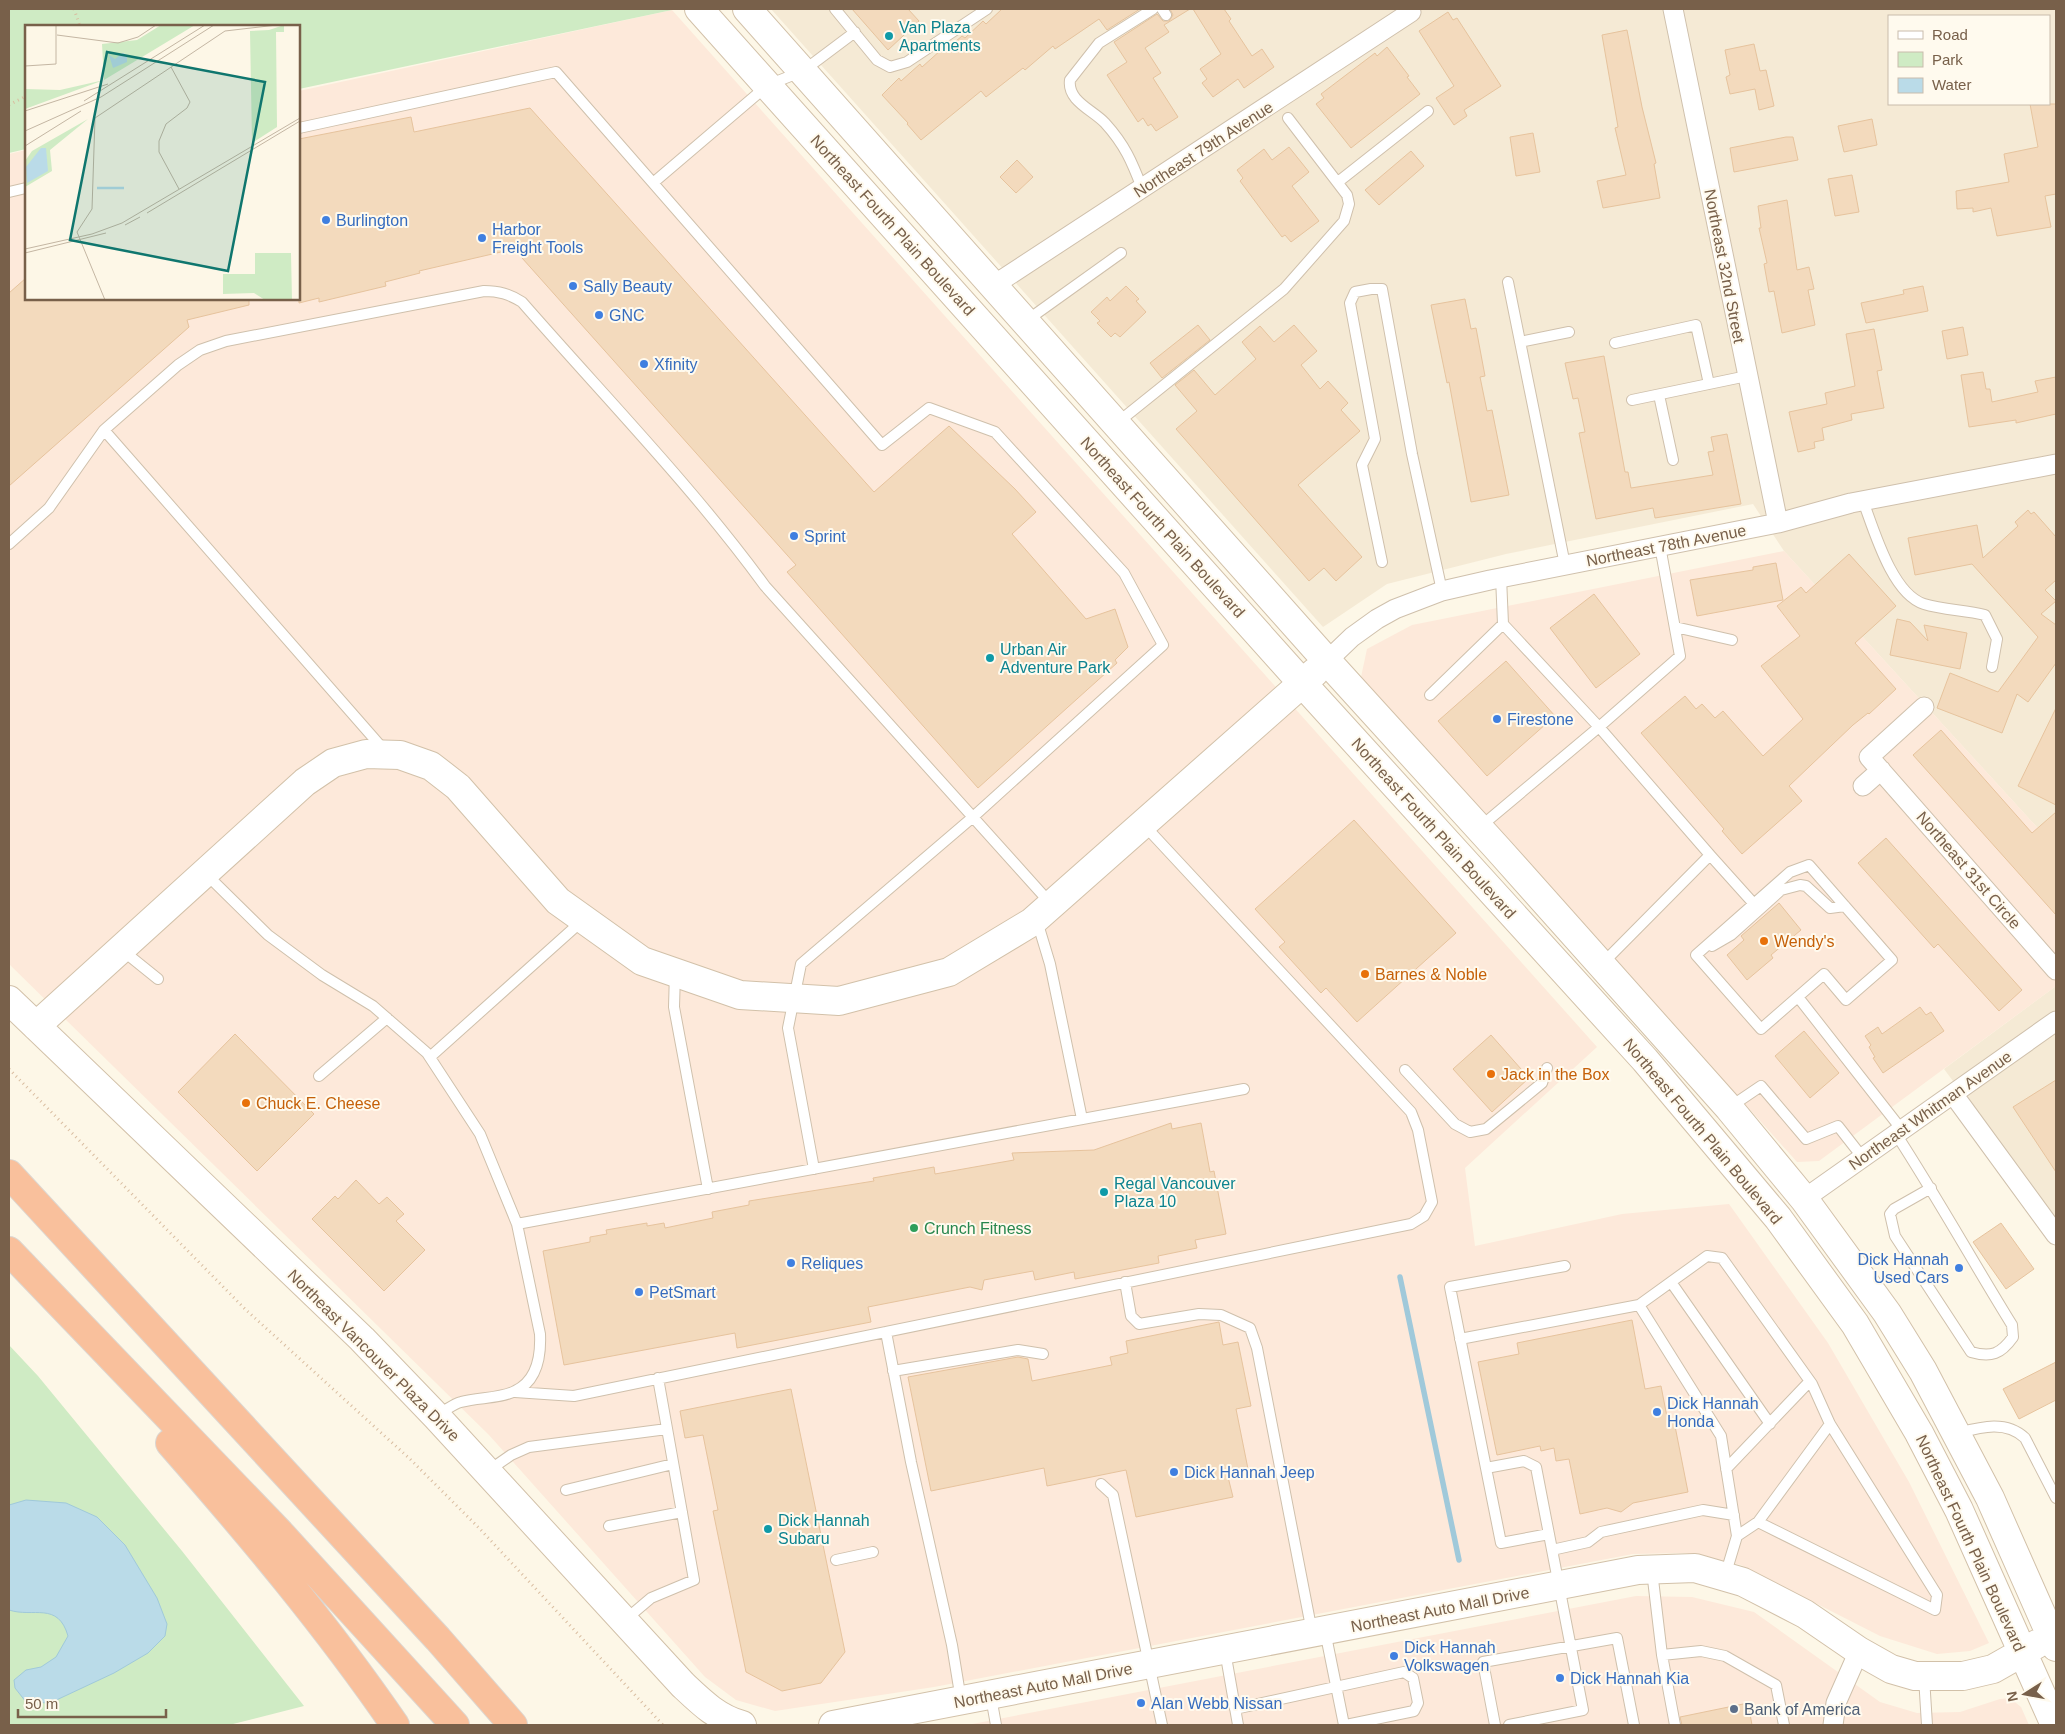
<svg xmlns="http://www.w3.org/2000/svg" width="2065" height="1734" font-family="Helvetica,sans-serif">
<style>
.residential{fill:#f5ead5;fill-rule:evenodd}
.commercial{fill:#fde9da}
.green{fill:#cfebc4}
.water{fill:#badbe8;stroke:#a0c9da}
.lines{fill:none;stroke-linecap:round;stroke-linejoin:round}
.stream{stroke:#a0c9da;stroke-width:5.5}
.building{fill:#f3dabd;stroke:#e6c39d}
.lane-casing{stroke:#cfc0ac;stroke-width:12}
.street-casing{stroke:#cfc0ac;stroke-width:21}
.secondary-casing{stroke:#d2c1a9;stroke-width:30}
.highway-casing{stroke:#dcd6d0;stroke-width:30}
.path{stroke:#d9bda0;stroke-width:3;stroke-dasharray:1 4;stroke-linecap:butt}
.lane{stroke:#fff;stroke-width:10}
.street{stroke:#fff;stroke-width:19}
.secondary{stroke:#fff;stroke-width:28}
.highway{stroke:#f9c09c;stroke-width:28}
.culture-dot{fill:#0f9aa8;stroke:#fffaee;stroke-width:2}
.shop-dot{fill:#3f7fe0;stroke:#fffaee;stroke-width:2}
.food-dot{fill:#e8710a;stroke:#fffaee;stroke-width:2}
.leisure-dot{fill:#2e9e5b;stroke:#fffaee;stroke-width:2}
.service-dot{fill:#5c6f8a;stroke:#fffaee;stroke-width:2}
.labels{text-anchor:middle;stroke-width:4;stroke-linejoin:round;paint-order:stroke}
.culture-label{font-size:16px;fill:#0d838f;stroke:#fffaee;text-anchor:start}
.street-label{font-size:16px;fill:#78604a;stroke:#fffaee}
.shop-label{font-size:16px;fill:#366cbe;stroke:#fffaee;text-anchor:start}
.food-label{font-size:16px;fill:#c56008;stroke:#fffaee;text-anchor:start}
.leisure-label{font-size:16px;fill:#27864d;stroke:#fffaee;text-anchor:start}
.service-label{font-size:16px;fill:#4e5e75;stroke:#fffaee;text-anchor:start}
.inset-river{fill:none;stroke:#badbe8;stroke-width:2.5}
.inset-road{fill:none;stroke:#c4b6a3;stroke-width:1}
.view{fill:#0f766e;fill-opacity:0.15;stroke:#0f766e;stroke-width:2.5}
.inset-edge{fill:none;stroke:#78604a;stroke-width:2.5}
</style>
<rect width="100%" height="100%" fill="#fdf7e7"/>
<path class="residential" d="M771,9h1285v839l-272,-297 -31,-47 -247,50 -119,30 -64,43zM1889,16h160v88h-160z
M2056,986v233l-112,-150z"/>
<path class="commercial" d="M672,10l925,1037 -132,121 10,78 147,-32 107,-10 99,139 81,139 80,161 -19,8 -33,3 -57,-18 -139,-71 -56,-12 -52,1 -699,133 -159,24 -39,-11 -31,-23 -216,-242 -480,-471v-810l17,-4v149h273v-208z
M1784,551l272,297v138l-237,175 -22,1 -436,-485 6,-28 45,-24z
M1636,1596l56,1 62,15 126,90 37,11 43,-1 40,-13 10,-1 11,9 8,18h-1062z"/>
<path class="green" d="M9,9h661l2,1 -373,79v-63h-273v123l-17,4z
M9,1345l29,31 144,175 122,155 13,19 -13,-19 -75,19h-220z"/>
<path class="water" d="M26,1500l40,3 31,14 28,28 32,53 10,26 -2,12 -17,17 -34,20 -64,30 -24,-1 -11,-14 -1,-8 12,-10 15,-3 15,-10 12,-21c-10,-35 -35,-18 -59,-26v-105z"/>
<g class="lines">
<path class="stream" d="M1400,1277l59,283"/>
</g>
<path class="building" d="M852,9h56l11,12 -31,29z
M1002,9h138l-33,21 -8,-11 -44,30 -2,-3 -28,24 -2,-2 -37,29 -5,-6 -60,49 -14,-16 1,-1 -26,-28 17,-17 2,3 19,-17 2,3 19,-17 2,2 19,-16 3,2 18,-17 3,3z
M1170,9h20l-26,16 5,7 -24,16 16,25 -8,5 25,39 -22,14 -5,-7 -3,2 -5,-8 -5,4 -31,-47 20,-13 -13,-20 43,-28 6,7h6l4,-6z
M1193,9h31l7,10 -2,2 23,35 10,-7 12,18 -30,21 -6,-9 -25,18 -11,-14 5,-4 -7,-10 21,-15z
M1448,12l5,8 4,-2 44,68 -37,24 3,6 -13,9 -18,-27 18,-12 -35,-55z
M1627,30l15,77 14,56 -2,1 6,34 -57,10 -6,-27 29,-6 -11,-47 3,-1 -16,-92z
M1754,44l6,27 6,-1 8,36 -15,4 -4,-21 -25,5 -4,-17 4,-2 -5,-25z
M1387,47l22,29 -2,1 13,17 -69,54 -35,-44 8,-6 -3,-4 54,-41 2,3z
M2030,104h26v90l-11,2 6,31 -54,9 -6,-28 -18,4v-4l-16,1 -1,-18 53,-9 -5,-28 34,-7z
M530,108l344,384 75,-66 66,63 21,23 -24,22 74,85 29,-10 13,38 -13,13 2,3 -139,125 -191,-216 9,-7 -282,-316 -95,22 1,2 -35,9 1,4 -67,16v-4l-20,5v-164l112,-22 3,15z
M1872,119l5,26 -33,7 -6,-26z
M1533,133l7,39 -24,4 -6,-39z
M1786,137h7l5,23 -64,12 -4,-24z
M1289,147l20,25 -17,14 27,35 -28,21 -6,-7 -3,2 -16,-21 -26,-35 3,-3 -6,-8 27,-21 8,11z
M1411,151l13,15 -45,39 -14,-15z
M1017,160l16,17 -17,16 -16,-16z
M1852,175l7,37 -24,4 -7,-37z
M1787,200l10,70 12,-3 5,22 -6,1 7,35 -33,8 -8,-42 -5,1 -5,-28 3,-1 -8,-35h2l-3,-22z
M26,278v21h223v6l-62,15 2,7 -180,159v-193z
M1126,286l13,13 -3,2 10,11 -26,25 -5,-4 -4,4 -14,-14 3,-2 -9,-9 16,-15 3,4z
M1923,286l5,25 -62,12 -5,-20 43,-9 -1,-4z
M1465,299l6,30 5,-1 9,48 -5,1 7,34 5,-1 17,85 -38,7 -22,-120 -2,1 -16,-78z
M1198,325l12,15 -48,38 -12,-15z
M1294,325l23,26 -16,14 19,24 8,-8 20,22 -7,7 19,21 -62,54 64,72 -26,24 -12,-13 -15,13 -133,-152 21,-18 -22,-26 19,-15 21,25 41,-36 -14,-17 18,-16 14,16z
M1963,327l5,28 -21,4 -5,-28z
M1874,329l8,41 -5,1 7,37 -33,6 1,6 -30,8 2,12 -10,2 1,6 -17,4 -9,-40 38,-8 -2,-11 30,-7 -9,-52z
M1604,356l21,116h3l3,16 82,-13 -5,-23 6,-1 -3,-14 16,-3 14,70 -86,14 -2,-10 -57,11 -17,-86 6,-1 -7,-34 -5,1 -8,-36z
M1983,372l3,17h4l2,13 46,-10 -3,-11 21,-4v37l-40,9v-3l-47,7 -8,-52z
M2028,510l3,4 3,-2 22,25v43l-11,10 11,11 -15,13 15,11v38l-28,39 -11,-8 -15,39 -65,-25 13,-35 48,19 40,-55 -66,-73 -57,11 -7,-37 69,-13 6,33 35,-32 -3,-4z
M1849,554l47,52 -41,37 41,46 -27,25 -1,-1 -15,12 -64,61 13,15 -60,53 -20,-23 2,-2 -83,-96 44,-37 11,13 6,-5 13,14 8,-7 40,45 40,-37 -42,-53 39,-30 -23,-30 24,-19 5,6z
M1776,563l7,37 -86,16 -7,-36 63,-10v-3z
M1594,594l46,60 -44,34 -46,-60z
M1897,619l13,3 18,19 -4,-16 43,8 -7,36 -70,-14z
M1506,661l49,55 -68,60 -49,-55z
M2056,708v97l-38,-19z
M1941,730l91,103 24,-21v103l-143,-160z
M1354,820l102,113 -99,89 -31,-34 -5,5 -42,-46 6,-5 -30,-33z
M1886,838l136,152 -23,21 -61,-67 -4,4 -76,-85z
M1779,903l22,27 -30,25 2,3 -26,22 -20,-25 17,-15 -3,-4z
M1920,1007l6,8 5,-3 13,19 -61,42 -10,-15 2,-1 -6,-10 2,-2 -6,-9 13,-9 4,7z
M1804,1031l35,42 -29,25 -35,-42z
M235,1034l79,80 -57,57 -79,-79z
M1491,1035l38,43 -37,34 -39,-43z
M2056,1080v92l-43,-65z
M1171,1123l1,6 29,-6 9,49 4,-1 12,63 -31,6 2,8 -39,8 1,7 -84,16 -1,-7 -39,8 -2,-9 -49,9 -2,10 -12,-3 -102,20 3,15 -134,26 -2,-15 -171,32 -21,-114 47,-9v-5l17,-3 -1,-4 41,-7v3l17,-3 1,5 48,-10 -1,-6 37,-7v-4l125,-20 -1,-3 61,-11 1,7 79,-14 -2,-7 82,-3z
M356,1180l23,24 8,-7 17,17 -8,7 29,29 -41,41 -72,-72 23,-23 3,3z
M2001,1223l33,46 -28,20 -33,-47z
M1632,1320l13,69 16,-3 7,36 6,-1 14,71 -55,11 -12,9 -14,-4 -27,6 -11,-55 -13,2 -2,-13 -13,3 -1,-5 -43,9 -19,-93 41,-8 -2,-11z
M1219,1322l4,23 15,-3 13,64 -15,3 12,60 -21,4 6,24 -97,20 -10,-47 -79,16 -3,-18 -113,23 -23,-114 110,-20 10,2 4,22 80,-16 -2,-8 18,-4 -2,-12z
M2056,1362v38l-37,19 -16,-30z
M791,1389l54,263 -24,31 -39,8 -36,-19 -33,-161 5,-1 -15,-75 -18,3 -5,-27z
M1748,1703l4,22h-70l-2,-8z"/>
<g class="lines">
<g class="lane-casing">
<path id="lane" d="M835,9l42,51 13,7 17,-5 80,-53
M1162,9l4,6
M299,128l257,-56 326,373 47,-37 66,24 129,141 39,72 -190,172 -172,147 -13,64 26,141
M1338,182l90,-71
M653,183l115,-98 35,-14 52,-39
M1142,188c-10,-26 -17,-43 -37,-65 -12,-13 -38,-22 -35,-43l29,-37 54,-34
M9,192l17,-4
M1508,282l57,283
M1026,321l95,-68
M1520,342l49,-10
M1615,343l81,-18 13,59
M1659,395l14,65
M1632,400l115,-24
M1117,423l167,-134 60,-68 5,-17 -2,-9 -59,-77
M104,430l281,321
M1863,501c11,29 29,93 61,103 19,6 41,6 61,11l12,24 -5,28
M9,544l40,-36 55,-78 74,-65 22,-15 26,-9 258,-50c15,0 25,3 38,11 82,94 170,184 243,284l286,318
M1382,562l-20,-97 13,-26 -25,-136 5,-11 16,-3h11l30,165 30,137
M1501,577l2,47 96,103 81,-71 -20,-110
M1675,627l57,13
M1430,695l73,-71
M1480,827l119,-100 111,128 -107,108
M1710,855l44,49
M1809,865l83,95 -46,40 -22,-26 -63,55 -65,-74 94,-83z
M205,873l63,62 54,40 51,31 54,47 53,81 37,90 23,110c1,22 -3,47 -25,57 -15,8 -37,6 -54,11 -8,2 -16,9 -24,13
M1037,921l13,43 32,155
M1712,946l19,-11 50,-45 19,-5 6,1 24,22 15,-2
M122,950l36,29
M675,973l-1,34 34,182
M1798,997l104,133
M430,1057l153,-137
M1405,1070l50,54 15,8 16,-3 56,-46 5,-15
M319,1076l68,-58
M1730,1107l31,-21 45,53 32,-13 25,32
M1896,1134c41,63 77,128 116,191l1,12c-12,17 -22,21 -42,15l-76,-116 -5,-22 4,-5 37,-21
M517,1224l727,-135
M1125,1282l6,34 8,8 60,-10 22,1 29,13 7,20 55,284
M1671,1282l99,142
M1639,1305l68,-49 15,2 90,126 18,40 107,171 -2,15 -177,-88 -21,14
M886,1332l25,130 41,183 9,55
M1460,1339l179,-34 82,131 16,100 -12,40
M893,1371l125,-21 25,4
M515,1392l59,4 837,-172 13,-8 8,-14 -14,-72 -7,-18 -267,-287
M1958,1433c23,-6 48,-13 67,5l31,60
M1486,1468l15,75 48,-9
M1726,1469l84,-88
M488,1471l23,-16 18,-8 138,-18
M1101,1484l12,11 49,230
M566,1490l107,-26
M1758,1522l72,-98
M609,1526l73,-14
M1552,1550l36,-8 13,-10 102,-22 31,5
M836,1560l37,-8
M1652,1571l10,84 13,70
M625,1620l26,-22 43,-18 -36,-202
M1325,1631l19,94
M1225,1651l13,74
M1662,1655l39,-4 24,5 51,29 8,40
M1924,1677l3,48
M991,1697l5,28
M1235,1709l169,-37 9,6 5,25 -4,8 -68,14
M1495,1725l-12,-63 134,-24 17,87
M1509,1725l74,-15 -47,-243 -12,-6 -38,7 -36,-181 115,-21"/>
</g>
<g class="street-casing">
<path id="street" d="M1673,9l105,514
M994,285l417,-273
M1327,661l25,-24 25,-18 18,-10 47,-18 48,-11 288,-57 73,-20 205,-39
M1924,707l-55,50 187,213
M1863,786l18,-16
M1953,1094l103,141
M1804,1199l252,-178
M1833,1725l3,-22 23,-52"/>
</g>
<g class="secondary-casing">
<path id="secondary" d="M699,9l604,675 342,376 133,158 77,106 64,109 40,77 96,215
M747,9l580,652 171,188 231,259 75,91 83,114 36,58 67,127 66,149
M9,1000l353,339 74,77 247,269c18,17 34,33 59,40
M36,1026l269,-244 28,-19 33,-9 34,1 31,11 27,21 100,114 84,60 98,34 99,6 110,-29 83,-50 283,-250
M833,1725l805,-155 57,-2 48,14 62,32 54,37 32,18 24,7h48l30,-7 44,-25"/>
</g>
<g class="highway-casing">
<path id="highway" d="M9,1174l429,465 75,86
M9,1251l271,282 175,192
M170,1443c79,90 157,183 225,282"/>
</g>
<path class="path" d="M74,9l6,17
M9,105l17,-9
M9,1069l236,240 165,150 69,69 184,197"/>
<use href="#lane" class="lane"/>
<use href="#street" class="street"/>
<use href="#secondary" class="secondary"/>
<use href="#highway" class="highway"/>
</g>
<g class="culture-dot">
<circle cx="889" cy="36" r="5"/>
<circle cx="990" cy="658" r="5"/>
<circle cx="1104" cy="1192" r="5"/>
<circle cx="768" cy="1529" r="5"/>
</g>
<g class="shop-dot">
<circle cx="326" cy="220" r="5"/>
<circle cx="482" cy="238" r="5"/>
<circle cx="573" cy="286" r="5"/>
<circle cx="599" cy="315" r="5"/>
<circle cx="644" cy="364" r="5"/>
<circle cx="794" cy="536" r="5"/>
<circle cx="1497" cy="719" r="5"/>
<circle cx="791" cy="1263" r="5"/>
<circle cx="1959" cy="1268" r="5"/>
<circle cx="639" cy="1292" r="5"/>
<circle cx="1657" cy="1412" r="5"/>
<circle cx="1174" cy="1472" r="5"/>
<circle cx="1394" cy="1656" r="5"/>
<circle cx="1560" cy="1678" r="5"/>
<circle cx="1141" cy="1703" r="5"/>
</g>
<g class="food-dot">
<circle cx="1764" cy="941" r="5"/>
<circle cx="1365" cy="974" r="5"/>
<circle cx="1491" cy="1074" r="5"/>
<circle cx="246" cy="1103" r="5"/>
</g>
<circle class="leisure-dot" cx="914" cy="1228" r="5"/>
<circle class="service-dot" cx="1734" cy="1709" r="5"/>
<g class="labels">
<g class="culture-label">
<text x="899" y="33">Van Plaza<tspan x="899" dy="18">Apartments</tspan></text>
<text x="1000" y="655">Urban Air<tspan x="1000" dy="18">Adventure Park</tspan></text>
<text x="1114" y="1189">Regal Vancouver<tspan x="1114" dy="18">Plaza 10</tspan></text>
<text x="778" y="1526">Dick Hannah<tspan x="778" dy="18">Subaru</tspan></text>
</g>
<g class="street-label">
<text transform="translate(1203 149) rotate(-33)" y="6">Northeast 79th Avenue</text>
<text transform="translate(893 225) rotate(48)" y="6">Northeast Fourth Plain Boulevard</text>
<text transform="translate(1725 266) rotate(79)" y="6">Northeast 32nd Street</text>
<text transform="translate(1163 527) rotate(48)" y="6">Northeast Fourth Plain Boulevard</text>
<text transform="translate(1666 545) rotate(-11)" y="6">Northeast 78th Avenue</text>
<text transform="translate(1434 828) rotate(48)" y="6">Northeast Fourth Plain Boulevard</text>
<text transform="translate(1969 870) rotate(49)" y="6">Northeast 31st Circle</text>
<text transform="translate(1930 1110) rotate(-35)" y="6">Northeast Whitman Avenue</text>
<text transform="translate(1703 1131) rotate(50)" y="6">Northeast Fourth Plain Boulevard</text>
<text transform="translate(374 1355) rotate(45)" y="6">Northeast Vancouver Plaza Drive</text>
<text transform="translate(1971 1543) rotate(65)" y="6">Northeast Fourth Plain Boulevard</text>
<text transform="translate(1440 1609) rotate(-11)" y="6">Northeast Auto Mall Drive</text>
<text transform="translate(1043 1685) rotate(-11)" y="6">Northeast Auto Mall Drive</text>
</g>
<g class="shop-label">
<text x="336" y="226">Burlington</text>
<text x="492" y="235">Harbor<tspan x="492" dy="18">Freight Tools</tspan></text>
<text x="583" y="292">Sally Beauty</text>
<text x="609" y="321">GNC</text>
<text x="654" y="370">Xfinity</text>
<text x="804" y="542">Sprint</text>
<text x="1507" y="725">Firestone</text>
<text x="1949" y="1265" text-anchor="end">Dick Hannah<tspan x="1949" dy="18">Used Cars</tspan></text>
<text x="801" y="1269">Reliques</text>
<text x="649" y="1298">PetSmart</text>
<text x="1667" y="1409">Dick Hannah<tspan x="1667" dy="18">Honda</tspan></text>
<text x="1184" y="1478">Dick Hannah Jeep</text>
<text x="1404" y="1653">Dick Hannah<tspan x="1404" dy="18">Volkswagen</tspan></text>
<text x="1570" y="1684">Dick Hannah Kia</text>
<text x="1151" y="1709">Alan Webb Nissan</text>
</g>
<g class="food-label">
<text x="1774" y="947">Wendy's</text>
<text x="1375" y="980">Barnes &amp; Noble</text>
<text x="1501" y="1080">Jack in the Box</text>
<text x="256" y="1109">Chuck E. Cheese</text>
</g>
<g class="leisure-label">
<text x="924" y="1234">Crunch Fitness</text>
</g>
<g class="service-label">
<text x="1744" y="1715">Bank of America</text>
</g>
</g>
<g transform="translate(25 25)">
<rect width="275" height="275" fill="#fdf7e7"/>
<path d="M136,0h34l-91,55 -79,29v-20l35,1 44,-10 -2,-36 35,-4zM259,0v7h-8l1,95 -25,16 -2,-112 19,-1zM63,94l-38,31 2,21 -27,16v-26l7,-10zM230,228h36l1,47h-27l-11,-7 -31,1v-20h32z" fill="#cfebc4"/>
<path d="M98,28l4,2v7l-14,6 -4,-13 6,4zM16,123h5l2,23 -21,12 -1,-16z" fill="#badbe8"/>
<path class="inset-river" d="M72,163h27"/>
<path class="inset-road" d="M32,10l61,8 20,-6 18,-12M0,41l31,-2v-39M146,42l19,35 -3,6 -21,16 -7,17v11l20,37M59,76l121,-76M0,86l83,-27M0,106l76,-34 113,-72M0,121l56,-35M122,188l153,-92M0,192v82M100,200l15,-8M0,224l67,-15 30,-11 178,-105M0,228l81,-20M80,275l-28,-68 15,-23 3,-91 130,-87 52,-6"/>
<path class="view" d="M82,27l158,30 -37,189 -158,-31z"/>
<rect width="275" height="275" class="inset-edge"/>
</g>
<rect width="2065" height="1734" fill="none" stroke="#78604a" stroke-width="20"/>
<rect x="1888" y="15" width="162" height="90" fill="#fffaee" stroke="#c9bcac"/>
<rect x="1898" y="31" width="25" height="8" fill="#ffffff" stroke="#c9bcac"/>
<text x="1932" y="40" font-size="15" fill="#78604a">Road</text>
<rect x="1898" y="52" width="25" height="15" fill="#cfebc4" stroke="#c9bcac"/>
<text x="1932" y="65" font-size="15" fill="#78604a">Park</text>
<rect x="1898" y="78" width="25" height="15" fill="#badbe8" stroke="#c9bcac"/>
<text x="1932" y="90" font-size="15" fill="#78604a">Water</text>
<g transform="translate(2025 1694) rotate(259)" stroke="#fffaee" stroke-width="4" paint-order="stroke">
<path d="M0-4L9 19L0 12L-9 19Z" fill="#78604a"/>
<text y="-8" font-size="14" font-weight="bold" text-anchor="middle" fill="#78604a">N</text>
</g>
<path d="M18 1709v8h148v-8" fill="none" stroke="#78604a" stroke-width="2.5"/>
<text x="25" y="1709" font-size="15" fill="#78604a" stroke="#fffaee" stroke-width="4" paint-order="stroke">50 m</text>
</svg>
